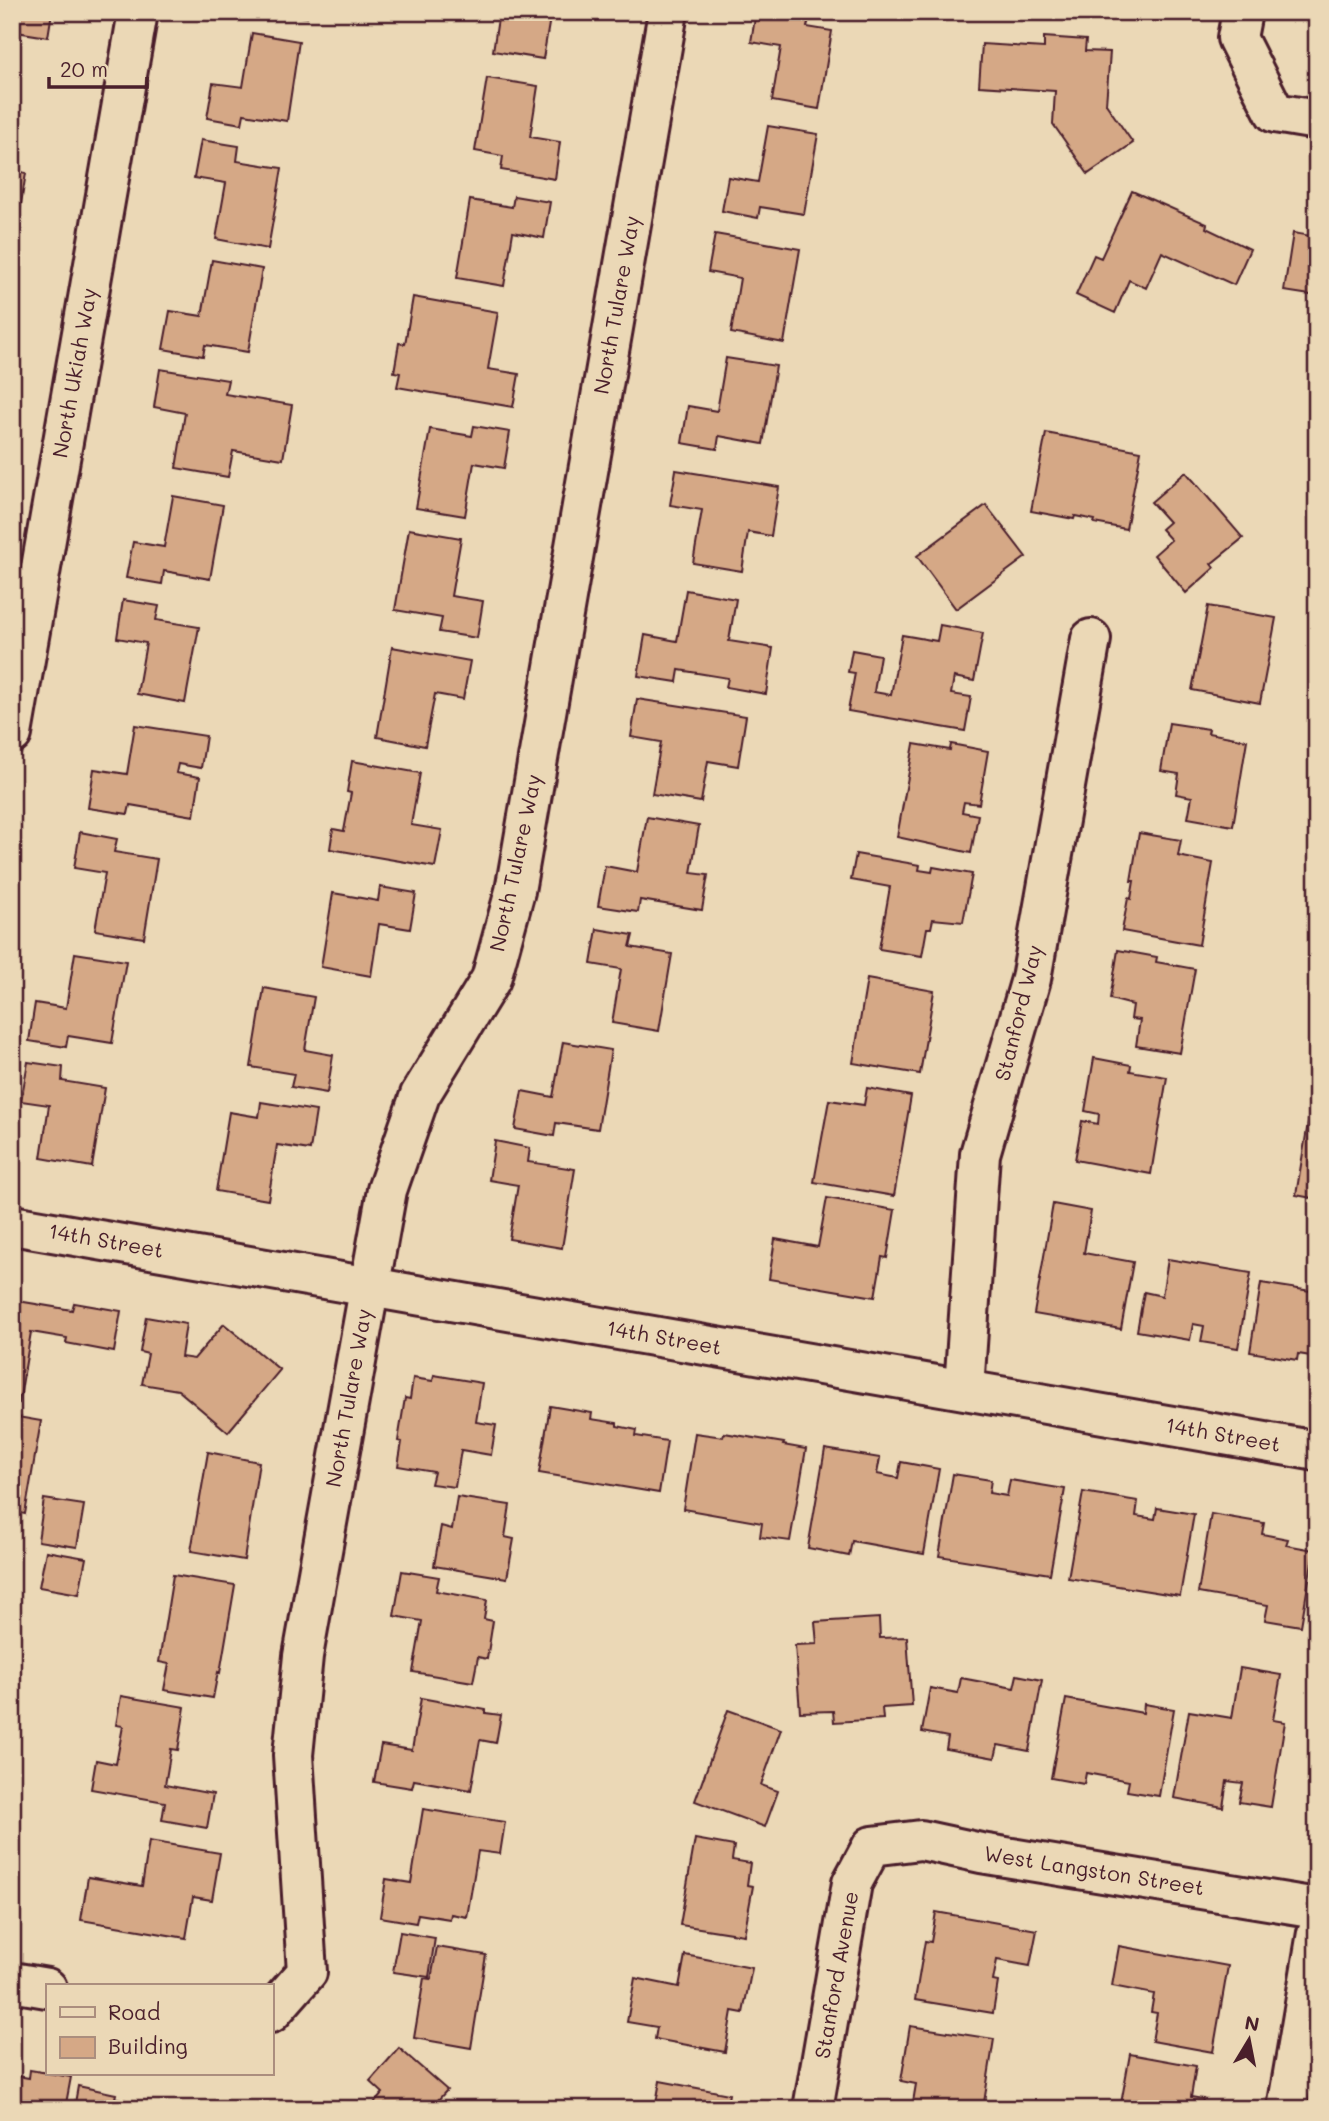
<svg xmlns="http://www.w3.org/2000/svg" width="1329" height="2121" font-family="Mali,sans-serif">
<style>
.building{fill:#d5a886;stroke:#4a1f2b;stroke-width:2}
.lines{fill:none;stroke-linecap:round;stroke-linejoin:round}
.minor-casing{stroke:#4a1f2b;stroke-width:44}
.tertiary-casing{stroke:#4a1f2b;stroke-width:44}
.minor{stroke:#ebd8b6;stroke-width:38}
.tertiary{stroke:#ebd8b6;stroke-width:38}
.labels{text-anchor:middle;stroke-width:5;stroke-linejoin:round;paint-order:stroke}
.street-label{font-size:21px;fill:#4a1f2b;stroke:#ebd8b6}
</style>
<rect width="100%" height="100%" fill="#ebd8b6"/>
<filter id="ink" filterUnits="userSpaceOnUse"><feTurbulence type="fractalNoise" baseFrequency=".0143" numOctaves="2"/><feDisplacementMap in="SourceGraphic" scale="14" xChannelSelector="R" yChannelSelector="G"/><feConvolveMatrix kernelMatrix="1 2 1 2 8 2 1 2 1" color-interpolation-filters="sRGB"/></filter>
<g filter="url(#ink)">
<path class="building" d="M12,12h40l-4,25 -32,-5 -4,19z
M276,12h32l-1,5z
M499,12h52l-8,47 -50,-8z
M756,12h37l17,3 -3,12 25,4 -13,78 -47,-8 9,-54 -30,-5z
M252,33l47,8 -12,80 -43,-7 -2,10 -35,-6 6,-35 30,4z
M1044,37l42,3 -1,11 25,1 -4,52 27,39 -45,31 -35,-50 2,-33 -76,-5 3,-42 62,4z
M487,78l51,8 -8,51 30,5 -5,37 -54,-9 2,-14 -28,-5z
M768,126l50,8 -14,80 -44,-7 -2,11 -36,-7 6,-34 30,5z
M201,140l38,6 -2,15 45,7 -14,81 -52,-10 10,-56 -32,-5z
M12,170l14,3 -6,37 -8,-1z
M1132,191l75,33 -1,4 44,21 -16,36 -72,-33 -16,36 -17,-8 -14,33 -39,-18 18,-40 7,3z
M514,196l36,6 -6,36 -31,-6 -9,54 -47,-8 13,-78 42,7z
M1293,233l24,4v59l-33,-5z
M715,234l85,15 -16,94 -53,-10 9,-55 -32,-6z
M212,260l50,9 -14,83 -43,-7 -2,11 -40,-7 7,-38 32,5z
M413,297l85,15 -10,57 31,5 -6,33 -116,-20 3,-14 -6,-1 5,-29 6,1z
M726,358l50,8 -13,78 -44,-8 -2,13 -35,-6 6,-37 29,5z
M160,369l68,11 -3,14 67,11 -9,54 -50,-8 -5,26 -52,-9 9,-55 -31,-6z
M474,426l36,6 -6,36 -30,-5 -9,53 -49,-8 14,-79 42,7z
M1046,433l95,18 -15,78 -32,-6 1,-3 -20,-4 -1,3 -43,-8z
M676,470l103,17 -8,49 -23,-4 -6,39 -49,-8 9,-53 -32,-5z
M1186,472l57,66 -32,26 3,4 -28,25 -32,-38 17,-15 -10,-11 8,-7 -18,-20z
M173,496l50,9 -13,74 -46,-8 -2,13 -36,-6 7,-36 31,5z
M986,505l40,52 -70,52 -39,-53z
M409,529l52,9 -10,58 32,5 -6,37 -38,-6 3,-14 -47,-8z
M686,590l50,9 -7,42 44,7 -7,46 -40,-7 2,-9 -49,-8 -2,12 -39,-6 7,-41 32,6z
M123,600l36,6 -3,14 43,7 -14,76 -48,-9 9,-51 -29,-5z
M1208,606l68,12 -16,85 -68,-13z
M940,625l43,8 -9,48 -20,-4 -3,17 20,3 -6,34 -117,-20 7,-38 -7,-1 4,-22 28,5 -6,37 17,3 11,-60 35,6z
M392,647l78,14 -7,38 -28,-5 -10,52 -48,-9z
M637,699l109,17 -8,50 -30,-5 -7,41 -49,-8 9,-52 -30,-5z
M1169,723l40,6 -1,4 39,7 -14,86 -45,-8 4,-21 -16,-3 3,-20 -18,-3z
M135,725l71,11 -5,32 -23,-4 -2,9 24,4 -6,39 -64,-11 -2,9 -40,-6 6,-39 33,5z
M914,744l36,6 1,-6 37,7 -9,53 -15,-2 -2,10 16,3 -7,38 -74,-16z
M352,761l68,12 -9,52 31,5 -7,37 -105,-18 3,-20 11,2 7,-38 -4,-1z
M647,817l52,9 -8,47 17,2 -6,35 -62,-10 -2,12 -40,-6 7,-40 32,6z
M80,832l37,7 -3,13 43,7 -13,79 -49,-8 10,-57 -31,-5z
M1139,833l42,7 -3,16 35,7 -14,82 -77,-14 6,-33 3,1 3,-18h-3z
M856,854l64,11 -1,5 13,2 1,-5 39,7 -9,48 -30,-3 -2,9h-4l-5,28 -43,-7 11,-62 -39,-7z
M380,887l36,6 -6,36 -31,-5 -8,52 -50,-9 12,-74 45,8z
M597,929l36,6 -3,12 42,7 -13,77 -47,-8 9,-54 -30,-5z
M1118,950l39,7 -1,5 39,7 -15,84 -44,-7 4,-26 -9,-1 2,-14 -23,-6z
M75,953l51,8 -14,82 -44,-7 -2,11 -37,-6 6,-38 31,5z
M867,979l67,12 -14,83 -67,-11z
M264,988l50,9 -9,53 28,5 -6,38 -36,-6 3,-13 -43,-7z
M563,1042l48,8 -13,79 -42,-6 -2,13 -39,-7 7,-38 31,6z
M1094,1058l37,7 -1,6 37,6 -16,97 -76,-14 7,-39 16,3 1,-10 -14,-3z
M28,1062l35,5 -1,14 43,7 -13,79 -51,-9 8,-53 -28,-4z
M867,1088l44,8 -17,100 -80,-14 15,-82 35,5z
M261,1102l55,9 -6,39 -33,-5 -9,55 -52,-9 13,-79 30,5z
M1310,1111l7,1v87l-21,-4z
M495,1141l35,7 -2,14 47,7 -13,79 -53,-9 9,-54 -29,-5z
M827,1198l68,12 -8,48 -5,-1 -7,40 -106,-18 6,-40 43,8z
M1053,1204l38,7 -7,42 49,9 -12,67 -87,-15z
M1168,1259l83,14 -13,75 -37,-6 3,-16 -11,-2 -3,16 -53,-9 7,-39 18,4z
M1317,1261v96l-19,-3 -1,6 -47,-8 11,-69 50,8z
M12,1300l60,10 2,-7 47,8 -7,41 -48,-9 1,-5 -36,-6 -12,71 -7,-1z
M146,1317l40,7 -5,33 13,2 30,-35 56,46 -52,62 -50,-42 -36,-6 6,-30 -8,-2z
M434,1375l48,8 -6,39 20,3 -5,30 -30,-5 -6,37 -24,-3 3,-12 -36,-6 4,-24 -4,-1 7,-43 5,1 3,-21 20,3z
M550,1406l42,7 -1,6 26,4v3l20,4 -1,6 31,5 -8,52 -120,-20z
M12,1416l29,5 -16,93 -13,-3z
M695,1433l28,4 1,-4 60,10 -1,2 23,4 -16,92 -30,-4 2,-14 -79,-14z
M825,1449l55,9 -3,16 21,4 3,-16 38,7 -15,85 -72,-13 -3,15 -41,-8z
M208,1452l51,10 -15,98 -53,-9z
M953,1474l38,6 -2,13 18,3 3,-16 55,9 -15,85 -111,-18z
M1083,1492l55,9 -2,15 19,3 2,-11 37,6 -14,82 -112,-18z
M457,1497l53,8 -5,32 9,2 -7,39 -73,-12 7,-40 11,3z
M44,1499l40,6 -7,42 -39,-6z
M1211,1514l53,9 -2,11 26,5 -2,6 28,5 -13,76 -36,-6 3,-15 -70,-12z
M46,1551l40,7 -7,36 -40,-7z
M402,1571l37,6 -3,14 51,9 -3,19 9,2 -6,38 -9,-2 -5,25 -60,-10 9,-51 -28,-5z
M173,1575l62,10 -15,88 -2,-1 -5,26 -49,-8 5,-26 -10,-2z
M879,1618l1,20 27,-1 5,69 -30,2 1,11 -49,3 -1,-11 -33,1 -5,-67 22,-1 -2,-22z
M1240,1668l41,7 -8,45 12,2 -14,85 -32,-5 4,-19 -16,-2 -4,26 -49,-9 15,-87 43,7z
M1017,1675l25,5 -13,71 -31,-6 -3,13 -49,-9 2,-12 -26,-5 8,-44 28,5 3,-15 53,10z
M121,1696l64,11 -7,43 -7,-1 -6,36 48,9 -6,34 -45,-8 3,-18 -74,-13 5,-29 20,4 7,-38 -7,-1z
M421,1698l65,12v3l15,2 -5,28 -16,-3 -9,50 -57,-10 -2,8 -38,-6 7,-37 31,5z
M1066,1699l77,14 1,-9 30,5 -15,87 -32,-5 2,-10 -43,-8 -2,11 -33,-6z
M728,1710l53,19 -20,56 17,6 -13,36 -70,-26z
M423,1809l82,13 -5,32 -22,-3 -11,66 -16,-3 -1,5 -32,-5 -2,9 -36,-6 6,-38 25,4z
M695,1839l39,7 -2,14 18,3 -3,22 6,1 -9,49 -64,-10z
M149,1841l71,12 -8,47 -19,-3 -7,41 -105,-18 7,-43 54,9z
M936,1912l101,18 -7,36 -33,-6 -4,21 5,1 -5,31 -78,-13 10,-59 6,1z
M400,1932l35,6 -6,39 -36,-5z
M1119,1946l109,20 -15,86 -61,-11 5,-28 -6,-1 3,-18 -42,-8z
M437,1947l49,8 -15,93 -57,-10 10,-60 7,1z
M685,1955l67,13 -9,45 -11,-2 -7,41 -70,-13 2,-12 -30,-5 8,-44 44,9z
M910,2026l84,13 -11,70 -71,-1 4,-24 -15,-3z
M399,2048l48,42 -17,19h-61l14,-16 -13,-12z
M1130,2054l66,12 -5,31 12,2 -2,10h-81z
M30,2070l41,7 -6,32h-53v-34l17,3z
M660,2081l69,13 -3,15h-71z
M78,2086l38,8 -1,4 29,5 -1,3 12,3h-81z"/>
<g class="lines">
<g class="minor-casing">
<path id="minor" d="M1242,12l-5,26 38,75 42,7
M12,734l126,-722
M964,1389l16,-235 51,-175 60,-340
M12,1982l35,6
M271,2013l36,-41 -14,-217 10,-99 84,-466 33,-95 71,-116 24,-88 153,-879
M813,2109l39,-226 20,-37 49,-6 60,13 336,55
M1287,2109l30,-176"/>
</g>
<g class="tertiary-casing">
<path id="tertiary" d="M12,1225l1305,226"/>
</g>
<use href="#minor" class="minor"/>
<use href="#tertiary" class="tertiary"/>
</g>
</g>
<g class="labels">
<g class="street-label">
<text transform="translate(617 305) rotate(-80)" y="7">North Tulare Way</text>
<text transform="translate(75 373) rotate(-80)" y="7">North Ukiah Way</text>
<text transform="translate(516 863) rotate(-78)" y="7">North Tulare Way</text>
<text transform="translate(1019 1013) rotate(-76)" y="7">Stanford Way</text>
<text transform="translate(106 1241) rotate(10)" y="7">14th Street</text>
<text transform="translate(664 1338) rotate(10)" y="7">14th Street</text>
<text transform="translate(349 1398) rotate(-80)" y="7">North Tulare Way</text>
<text transform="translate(1223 1435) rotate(10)" y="7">14th Street</text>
<text transform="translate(1094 1871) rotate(9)" y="7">West Langston Street</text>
<text transform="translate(837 1975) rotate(-80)" y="7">Stanford Avenue</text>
</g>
</g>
<rect width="1329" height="2121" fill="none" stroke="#ebd8b6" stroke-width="42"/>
<rect x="21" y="21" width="1287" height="2079" fill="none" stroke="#4a1f2b" stroke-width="2.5" filter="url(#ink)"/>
<rect x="46" y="1984" width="228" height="91" fill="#ebd8b6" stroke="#ab8e7e" stroke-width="2"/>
<rect x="60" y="2007" width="35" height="10" fill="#ebd8b6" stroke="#ab8e7e" stroke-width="2"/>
<text x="108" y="2020" font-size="21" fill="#4a1f2b">Road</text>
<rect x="60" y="2037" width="35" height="21" fill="#d5a886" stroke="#ab8e7e" stroke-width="2"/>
<text x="108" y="2054" font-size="21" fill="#4a1f2b">Building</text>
<g transform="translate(1249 2040) rotate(10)" stroke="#ebd8b6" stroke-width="5" paint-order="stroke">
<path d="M0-5L12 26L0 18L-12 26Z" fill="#4a1f2b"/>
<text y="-10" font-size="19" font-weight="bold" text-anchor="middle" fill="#4a1f2b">N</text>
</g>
<path d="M49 77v10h98v-10" fill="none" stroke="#4a1f2b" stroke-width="3.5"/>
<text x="60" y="77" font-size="21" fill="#4a1f2b" stroke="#ebd8b6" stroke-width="5" paint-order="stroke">20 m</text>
</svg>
